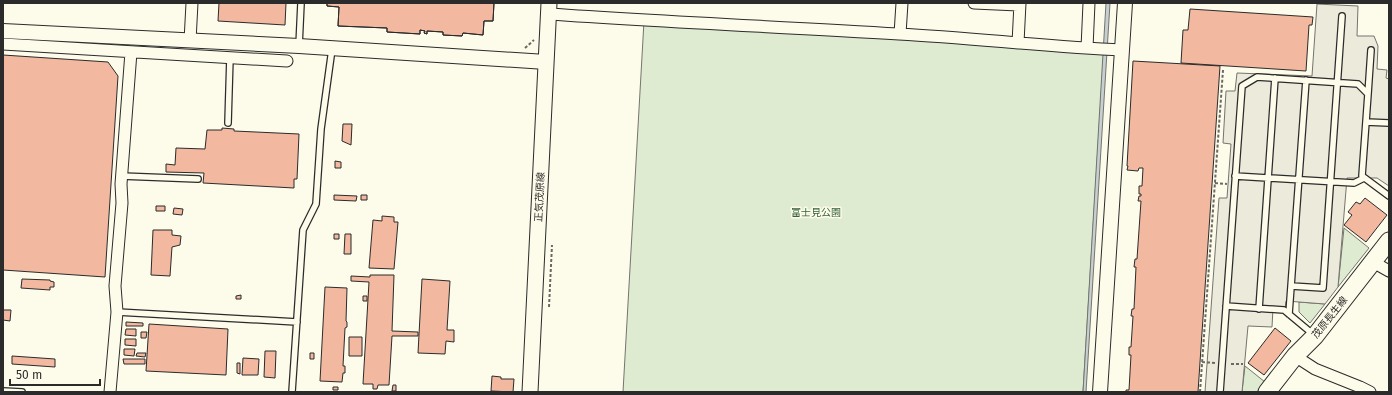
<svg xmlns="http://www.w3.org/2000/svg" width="1392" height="395" font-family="'Fira Sans','Noto Sans JP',sans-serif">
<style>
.green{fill:#deebd1;stroke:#74746e}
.parking{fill:#eceadb;stroke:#74746e}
.water{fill:#c7d0d0;stroke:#74746e}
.building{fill:#f2b8a0;stroke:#2b2b2b}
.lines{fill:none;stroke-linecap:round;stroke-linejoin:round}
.service-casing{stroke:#2b2b2b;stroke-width:8}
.minor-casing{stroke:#2b2b2b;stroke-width:13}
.tertiary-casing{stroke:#2b2b2b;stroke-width:16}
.secondary-casing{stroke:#2b2b2b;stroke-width:17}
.primary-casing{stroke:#2b2b2b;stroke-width:19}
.path{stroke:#6a6964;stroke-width:2;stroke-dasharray:3 2;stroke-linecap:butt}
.service{stroke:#fdfbea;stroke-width:5.5}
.minor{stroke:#fdfbea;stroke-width:11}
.tertiary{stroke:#fdfbea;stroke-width:14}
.secondary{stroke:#fdfbea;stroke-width:15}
.primary{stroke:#fdfbea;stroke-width:17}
.labels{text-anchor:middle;stroke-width:3;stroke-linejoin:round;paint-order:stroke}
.street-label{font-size:10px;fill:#2b2b2b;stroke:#fdfbea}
.park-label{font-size:10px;fill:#34623c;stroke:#fdfbea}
</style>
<rect width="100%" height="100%" fill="#fdfbea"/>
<path class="green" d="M644,21l460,27 -21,344h-460z
M1344,228l25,20 -31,39z
M1299,302l26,2 -15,19 -11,-11z
M1245,366l20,16 -8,10h-15z"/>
<path class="parking" d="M1317,4l41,2 -1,30h17l4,10 -1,23 10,1 -1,8 3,1v107l-12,-8h-30l-9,109 -13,17 -39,-3 -1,8 -12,-1 -1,19 -24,-1 -6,66h-37l14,-194h8l4,-54 -8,-1 3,-52h9l2,-18 75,3z"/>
<path class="water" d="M1106,3h4l-24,389h-3z"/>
<path class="building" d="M219,3h67l-1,22 -67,-4z
M327,3h167l-1,18h-9l-1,14 -20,-2 -1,3 -19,-1v-3l-16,-1v3l-3,-1 1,-2 -5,-1v4l-33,-2v-4l-49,-2 1,-19 -12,-1z
M327,3h167l-1,18h-9l-1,14 -20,-2 -1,3 -19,-1v-3l-16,-1v3l-3,-1 1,-2 -5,-1v4l-33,-2v-4l-49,-2 1,-19 -12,-1z
M1190,9l123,8 -1,8h-3l-3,46 -125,-8 2,-33h5z
M3,55l105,7 10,14 -13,201 -102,-7z
M1133,61l87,5 -22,326h-72v-2h3l2,-35h-2v-8h2l2,-31h-2l1,-7h2l2,-42h-2l1,-8h2l4,-58h-3l1,-5h2v-2h-2v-8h3l1,-18h-4l-1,3 -11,-1 1,-4h-1z
M343,124h9l-1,21 -9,-4z
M222,128l12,1v2l65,3 -2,45h-3v9l-91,-5 1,-10 -38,-1v-8l9,1 1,-17 29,1 2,-19h15z
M335,161l6,1v6h-6z
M334,195l23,1 -1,5 -22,-1z
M361,195h6v5h-6z
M1365,198l22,17 -21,27 -22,-17 8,-10 -4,-3 8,-10 4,2z
M156,206h9v5h-9z
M174,208l9,1 -1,6 -9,-1z
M382,216l12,1v5h4l-4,47 -25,-1 4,-48 9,1z
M153,230h19v5l9,1 -1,9 -8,2 -2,29 -19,-1z
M334,234h5v5h-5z
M345,234h6v20h-7z
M370,275h24l-2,56 26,1v4h-26l-3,49h-11l-1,4h-4v-5h-10l6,-102 -18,-1v-5l19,1z
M22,279l28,1v1l4,1v5h-4v3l-29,-2z
M422,279l28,2 -3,49h7v12l-8,-1 -1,13 -27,-1z
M325,287l22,1 -1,33 1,1v5l-2,1 -2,38h2v7h-2l-1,9 -22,-1z
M241,295v4h-5v-3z
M363,296h4v5h-4z
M3,310h8l-1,11 -7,-1z
M126,322l17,1v3h-17z
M149,324l79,5 -2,46 -80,-4z
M1275,328l16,13 -27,34 -16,-12z
M126,329h10v7l-11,-1z
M141,332h6l-1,6h-5z
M349,337h13v19h-13z
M125,339h11v7l-11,-1z
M124,349h11l-1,7 -10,-1z
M265,351h11l-1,27 -11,-1z
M137,353h9l-1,4 -9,-1z
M310,353h4v6h-4z
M12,356l43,3v8l-43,-3z
M243,358l16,1 -1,16h-16z
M123,359h22v5h-21z
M237,363h3v11l-3,-1z
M492,376l9,1v2h13l-1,13 -22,-1z
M393,385h3v6h-4z
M333,387h5v3h-5z"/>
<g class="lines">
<g class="service-casing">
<path id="service" d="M299,46l2,-43
M1368,94l3,-44
M1366,122l23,1
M228,123l2,-66
M121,176l77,3
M1235,176l119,7 10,-5
M1291,286l32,2 19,-272
M1226,306l58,4 30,25
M1259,309l16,-231
M117,312l180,10
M1289,314l17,-234
M3,391l19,1
M292,392l11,-162 13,-26 5,-75 11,-80
M1220,392l22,-306 15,-9 101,7 10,10 -6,82 27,20"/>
</g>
<g class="minor-casing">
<path id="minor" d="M974,3l46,2
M549,14c116,8 233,13 350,20 75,4 149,13 223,16
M900,34l2,-31
M190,41l2,-38
M1018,43l2,-40
M3,44l284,17
M1087,48l2,-45
M1373,262l16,9
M1295,356l20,13 45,18 10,5
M110,392l7,-80 -2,-26 7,-83 -1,-19 10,-132"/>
</g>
<g class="tertiary-casing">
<path id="tertiary" d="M3,31l296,15 247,16
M1100,392l25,-389"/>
</g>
<g class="secondary-casing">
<path id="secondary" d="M530,392l19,-389"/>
</g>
<g class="primary-casing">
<path id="primary" d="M1267,392l28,-36 20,-20 74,-95"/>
</g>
<path class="path" d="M525,48l9,-8
M1215,183l12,1
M549,307l3,-62
M1202,362l13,1
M1231,364h12
M1200,392l23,-322"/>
<use href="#service" class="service"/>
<use href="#minor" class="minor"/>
<use href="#tertiary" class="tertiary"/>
<use href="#secondary" class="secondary"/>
<use href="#primary" class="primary"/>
</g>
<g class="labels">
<g class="street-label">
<text transform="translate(539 197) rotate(-87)" y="4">正気茂原線</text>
<text transform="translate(1329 317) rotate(-51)" y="4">茂原長生線</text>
</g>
<g class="park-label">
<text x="816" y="216">富士見公園</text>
</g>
</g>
<rect width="1392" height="395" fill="none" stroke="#2b2b2b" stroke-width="8"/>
<path d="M10 379v6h90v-6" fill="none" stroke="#2b2b2b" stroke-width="2"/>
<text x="16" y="379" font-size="12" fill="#2b2b2b" stroke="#fdfbea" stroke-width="3" paint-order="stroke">50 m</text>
</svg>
